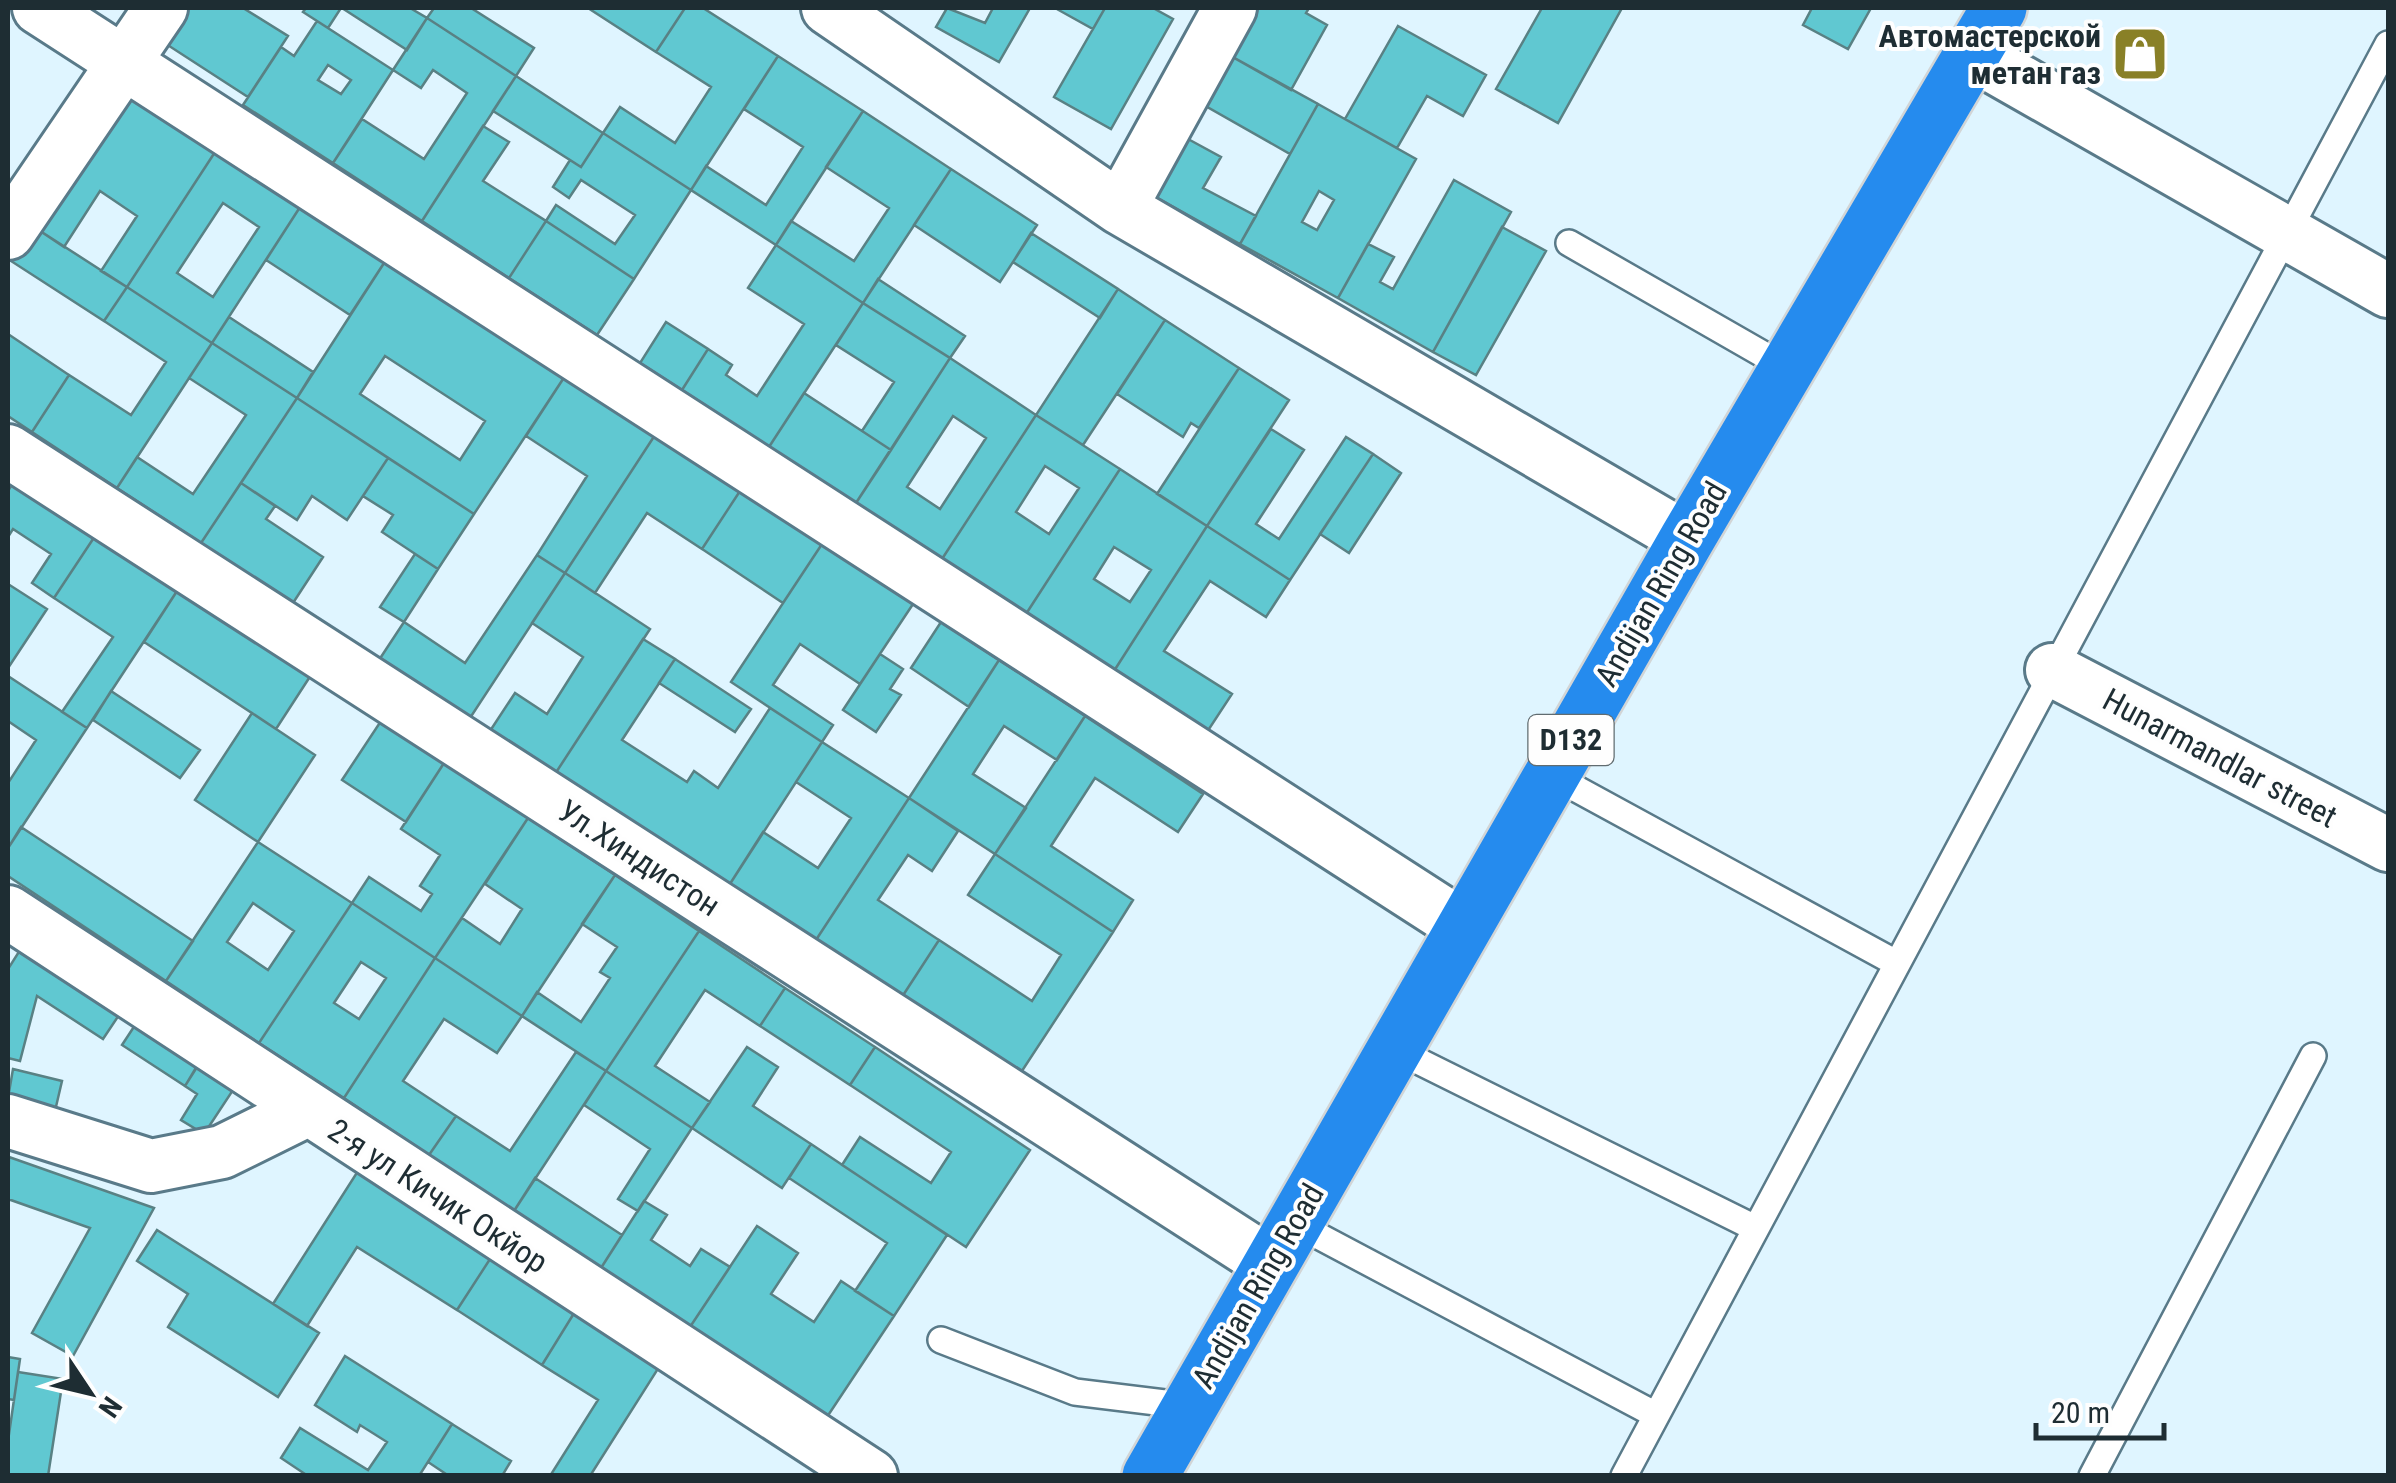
<svg xmlns="http://www.w3.org/2000/svg" width="2396" height="1483" font-family="'Roboto Condensed',sans-serif">
<style>
.building{fill:#60c8d1;stroke:#598184;stroke-width:2.5;fill-rule:evenodd}
.lines{fill:none;stroke-linecap:round;stroke-linejoin:round}
.lane-casing{stroke:#597a89;stroke-width:30}
.street-casing{stroke:#597a89;stroke-width:58}
.highway-casing{stroke:#d2d5d6;stroke-width:60}
.lane{stroke:#fff;stroke-width:25}
.street{stroke:#fff;stroke-width:52}
.highway{stroke:#258bee;stroke-width:55}
.labels{text-anchor:middle;stroke-width:8;stroke-linejoin:round;paint-order:stroke}
.shield{fill:#fefefe;stroke:#616c70;stroke-width:2.5}
.shield-label{font-size:30px;font-weight:bold;fill:#1e2d33}
.poi-label{font-size:32px;font-weight:bold;fill:#1e2d33;stroke:#fefefe;text-anchor:end}
.street-label{font-size:32px;fill:#1e2d33;stroke:#fefefe}
</style>
<rect width="100%" height="100%" fill="#dff5ff"/>
<path class="building" d="M186,8h57l45,28 -40,61 -85,-55z
M306,8h35l-13,20 -25,-16z
M342,8h68l17,10 -20,32z
M434,8h37l63,40 -18,28 -89,-58z
M588,8h97l-29,44z
M685,8h18l75,48 -87,134 -88,-57 17,-26 55,36 36,-56 -55,-35z
M947,8l38,15 8,-15h37l-31,54 -63,-35z
M1055,8h50l-12,21z
M1105,8h48l20,11 -62,110 -57,-32z
M1247,8h62l-3,5 21,12 -36,65 -69,-39z
M1542,8h80l-64,115 -62,-34z
M1812,8h59l-23,41 -45,-24z
M427,18l89,58 -94,145 -89,-58 29,-44 62,40 43,-66 -34,-23 -12,18 -28,-18z
M317,21l76,49 -60,93 -90,-58 38,-58 13,9zM328,65l23,15 -10,14 -23,-14z
M1398,26l88,49 -23,41 -36,-20 -30,52 -52,-29z
M1222,51l96,53 -28,50 -95,-54z
M778,56l85,55 -87,134 -85,-55 15,-24 60,39 37,-58 -59,-38z
M516,76l87,57 -22,34 -88,-56z
M124,88l93,61 -90,138 -26,-16 36,-55 -37,-25 -36,56 -30,-20z
M1318,104l98,55 -78,139 -98,-54zM1319,191l15,9 -17,30 -15,-8z
M863,111l88,58 -88,134 -87,-58 15,-24 63,40 35,-53 -63,-41z
M483,126l26,16 -26,39 63,40 -37,57 -87,-57z
M603,133l88,57 -57,89 -88,-58 10,-16 59,39 20,-29 -54,-35 -12,18 -16,-11 17,-27 11,7z
M1177,133l44,24 -18,31 53,28 -16,28 -95,-53z
M217,149l85,55 -90,139 -85,-56zM223,203l36,24 -46,70 -36,-24z
M951,169l86,56 -37,57 -86,-57z
M1454,180l57,32 -78,140 -95,-54 30,-54 26,13 -14,25 13,7z
M302,204l84,56 -36,55 -84,-55z
M546,221l88,58 -37,56 -88,-57z
M34,227l93,60 -23,34 -93,-60z
M1502,227l44,24 -70,124 -43,-23z
M1031,233l87,56 -18,29 -87,-56z
M776,245l87,58 -94,144 -87,-57 26,-41 24,16 -6,10 31,21 47,-72 -56,-36z
M386,260l179,116 -91,138 -177,-116zM385,356l100,65 -25,39 -100,-66z
M878,279l87,57 -15,22 -87,-55z
M127,287l85,56 -95,145 -85,-56 37,-57 62,40 35,-53 -62,-41z
M1118,289l47,31 -82,125 -47,-30z
M863,303l87,55 -59,92 -29,-19 32,-49 -58,-37z
M229,317l84,55 -16,26 -85,-55z
M1165,320l74,48 -40,60 -8,-5 -8,14 -66,-43z
M666,322l42,27 -26,41 -42,-27z
M8,334l61,41 -37,57 -24,-16z
M212,343l85,55 -96,145 -84,-55 20,-31 56,37 53,-79 -57,-37z
M950,358l86,57 -94,144 -86,-56zM953,416l33,22 -46,71 -33,-22z
M1239,368l50,32 -82,126 -50,-32z
M565,376l90,59 -90,138 -28,-18 50,-79 -61,-40z
M804,393l87,57 -35,53 -87,-56z
M297,398l91,60 -41,62 -35,-24 -15,24 -56,-37z
M1036,415l84,54 -94,145 -84,-55zM1045,466l34,22 -30,46 -33,-22z
M1271,429l33,21 -48,74 23,15 67,-102 27,17 -83,126 -83,-54z
M655,435l85,56 -38,58 -55,-36 -52,80 -30,-20z
M1373,454l28,19 -52,80 -29,-19z
M388,458l86,56 -36,55 -56,-37 11,-17 -30,-19z
M1120,469l87,57 -93,145 -88,-57zM1114,547l37,23 -21,32 -36,-23z
M15,479l82,54 -43,65 -22,-15 19,-29 -38,-25 -5,8v-46z
M241,483l34,23 -9,13 57,38 -30,46 -92,-60z
M740,491l82,53 -39,59 -81,-54z
M1207,526l83,54 -24,37 -56,-36 -46,70 68,43 -25,38 -93,-61z
M97,533l82,55 -92,140 -25,-16 51,-75 -59,-39z
M822,544l91,60 -53,80 -60,-40 -27,41 60,40 -11,17 -91,-60z
M415,554l23,15 -34,53 -24,-15z
M537,555l28,18 -95,145 -91,-58 25,-38 61,41z
M565,573l85,56 -95,145 -65,-43 25,-38 32,21 36,-57 -51,-34z
M8,584l39,25 -39,59z
M179,588l132,87 -35,54 -132,-87z
M941,622l58,38 -30,47 -58,-39z
M643,639l32,20 -53,81 65,42 7,-11 24,17 52,-80 52,34 -94,145 -173,-113z
M880,654l23,15 -13,20 11,6 -25,37 -33,-22z
M675,659l76,50 -16,23 -76,-49z
M999,660l86,56 -28,44 -53,-34 -31,48 53,34 -31,46 -86,-56z
M8,676l79,52 -79,120v-65l28,-43 -28,-19z
M111,691l89,59 -20,28 -87,-58z
M252,713l63,42 -57,87 -63,-42z
M1085,716l118,78 -25,38 -83,-54 -44,68 82,54 -20,32 -118,-78z
M381,721l63,42 -38,59 -64,-42z
M822,742l87,56 -95,145 -86,-56 35,-55 55,36 33,-50 -55,-36z
M444,763l84,55 -93,140 -83,-55 17,-26 52,34 11,-17 -12,-8 20,-31 -39,-26z
M909,798l49,33 -26,40 -24,-16 -30,45 61,40 -39,60 -86,-57z
M528,818l87,57 -93,141 -87,-58 27,-40 38,26 22,-35 -37,-25z
M21,827l172,114 -27,40 -158,-105v-28z
M258,842l94,61 -93,140 -93,-62zM253,903l41,28 -26,39 -41,-28z
M995,854l118,78 -95,145 -118,-77 39,-60 93,61 29,-46 -93,-60z
M615,875l84,56 -93,140 -84,-55 15,-24 44,30 29,-44 -10,-6 17,-25 -35,-23z
M352,903l83,55 -91,140 -85,-55zM361,962l25,16 -27,41 -25,-16z
M699,931l86,57 -25,38 -55,-36 -50,76 55,36 -18,26 -86,-57z
M27,939l100,64 -24,36 -66,-43 -17,65 -12,-3v-89z
M435,958l87,58 -25,37 -53,-34 -41,62 53,35 -27,39 -85,-57z
M785,988l90,59 -25,38 -90,-59z
M143,1013l63,40 -21,33 -63,-41z
M747,1047l31,20 -25,39 58,38 -29,44 -90,-60z
M875,1047l155,103 -64,97 -124,-82 18,-28 71,46 20,-31 -101,-67z
M576,1052l30,19 -92,140 -85,-56 27,-39 54,35z
M200,1061l37,23 -33,50 -23,-14 16,-26 -12,-8z
M13,1069l49,12 -7,30 -47,-13z
M606,1071l86,57 -54,83 -20,-12 32,-50 -66,-44z
M811,1144l136,91 -53,81 -39,-25 32,-48 -98,-65z
M9,1157l145,51 -81,148 -41,-23 58,-105 -82,-29z
M358,1171l134,85 -35,54 -100,-63 -50,79 -34,-22z
M535,1178l87,57 -21,33 -87,-57z
M644,1201l23,14 -16,25 39,26 11,-17 29,18 -40,60 -89,-59z
M757,1226l41,27 -27,41 43,28 27,-41 53,35 -67,101 -137,-90z
M157,1230l162,103 -41,64 -110,-70 20,-33 -51,-33z
M492,1256l84,54 -34,55 -85,-55z
M576,1310l85,54 -71,112h-40l48,-76 -56,-35z
M345,1356l107,68 -33,52h-111l-27,-18 19,-30 68,42 19,-28 -27,-17 -3,7 -42,-27z
M8,1357l12,2 -6,41 -6,-1z
M18,1372l45,7 -15,97h-40v-35z
M452,1424l59,37 -9,15h-53l-21,-14z"/>
<g class="lines">
<g class="lane-casing">
<path id="lane" d="M1569,243l218,125
M1551,775l345,188
M1394,1049l361,179
M1294,1223l362,192
M941,1340l134,52 114,14
M1624,1476l764,-1432
M2092,1476l221,-420"/>
</g>
<g class="street-casing">
<path id="street" d="M39,8l1425,919
M828,8l292,200 567,331
M1972,54l416,237
M1120,208l110,-200
M8,233l153,-225
M8,451l1263,813
M2052,670l336,175
M8,912l863,564
M8,1121l143,45 71,-14 85,-42"/>
</g>
<g class="highway-casing">
<path id="highway" d="M1150,1476l537,-937 312,-531"/>
</g>
<use href="#lane" class="lane"/>
<use href="#street" class="street"/>
<use href="#highway" class="highway"/>
</g>
<defs>
<g id="shop-square" transform="scale(2.875)"><rect x="-9" y="-9" width="18" height="18" rx="4" fill="#898027" stroke="#fefefe"/><path d="M-5-2.5h2.3a2.7 3.5 0 0 1 5.4 0H5L5.5 6h-11ZM-1.5-2.5h3a1.5 2.3 0 0 0-3 0Z" fill="#fff"/></g>
</defs>
<g fill-rule="evenodd">
<use href="#shop-square" x="2140" y="54"/>
</g>
<g class="labels">
<rect class="shield" x="1528.5" y="715" width="85" height="50" rx="8"/>
<g class="shield-label">
<text x="1571" y="750">D132</text>
</g>
<g class="poi-label">
<text x="2101" y="47">Автомастерской<tspan x="2101" dy="37">метан газ</tspan></text>
</g>
<g class="street-label">
<text transform="translate(1661 584) rotate(-60)" y="11">Andijan Ring Road</text>
<text transform="translate(2220 758) rotate(28)" y="11">Hunarmandlar street</text>
<text transform="translate(639 858) rotate(33)" y="11">Ул.Хиндистон</text>
<text transform="translate(438 1196) rotate(33)" y="11">2-я ул Кичик Окйор</text>
<text transform="translate(1258 1286) rotate(-60)" y="11">Andijan Ring Road</text>
</g>
</g>
<rect width="2396" height="1483" fill="none" stroke="#1e2d33" stroke-width="20"/>
<g transform="translate(90 1393) rotate(125)" stroke="#fefefe" stroke-width="8" paint-order="stroke">
<path d="M0-8L18 38L0 25L-18 38Z" fill="#1e2d33"/>
<text y="-15" font-size="28" font-weight="bold" text-anchor="middle" fill="#1e2d33">N</text>
</g>
<path d="M2036 1423v15h128v-15" fill="none" stroke="#1e2d33" stroke-width="5"/>
<text x="2051" y="1423" font-size="30" fill="#1e2d33" stroke="#fefefe" stroke-width="8" paint-order="stroke">20 m</text>
</svg>
